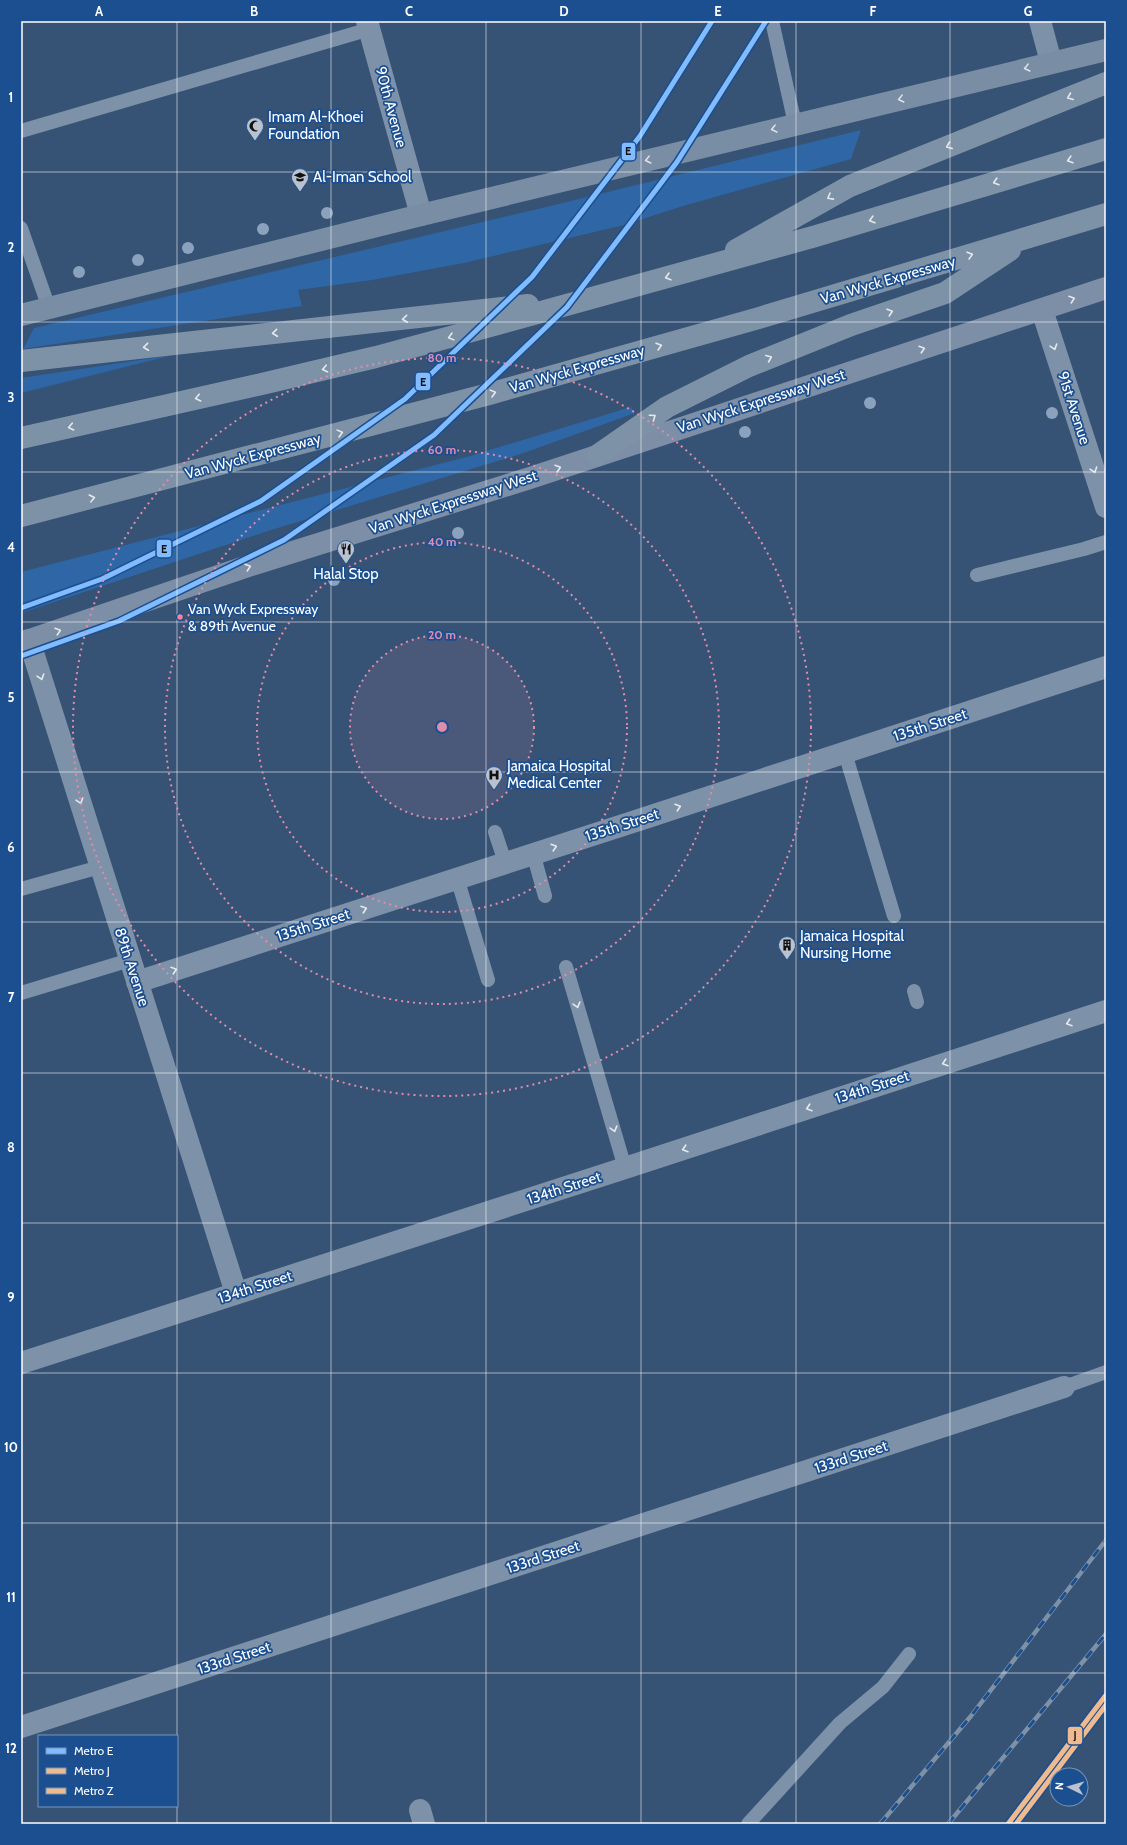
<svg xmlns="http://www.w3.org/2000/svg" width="1127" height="1845" font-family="Cabin,sans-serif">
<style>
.green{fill:#2f66a5}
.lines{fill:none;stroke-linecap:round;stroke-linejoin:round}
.lane{stroke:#7d92a8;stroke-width:14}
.street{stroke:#7d92a8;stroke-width:22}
.secondary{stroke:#798da4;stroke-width:22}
.primary{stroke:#7d8ea7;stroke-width:22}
.highway{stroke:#7e92a7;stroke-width:22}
.rail-casing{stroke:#7e92a7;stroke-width:4.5}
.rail{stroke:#1b4f8f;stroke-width:3;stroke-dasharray:9;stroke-linecap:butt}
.metro-1-casing{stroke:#1b4f8f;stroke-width:8}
.metro-2-casing{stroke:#1b4f8f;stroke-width:8}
.metro-3-casing{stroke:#1b4f8f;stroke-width:8}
.metro-1{stroke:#80bcff;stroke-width:5}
.metro-2{stroke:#efba8f;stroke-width:5}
.metro-3{stroke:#efba8f;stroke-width:5}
.tree{fill:#8aa2be}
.oneway{stroke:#dee2e8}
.oneway2{stroke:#e5e9ed}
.oneway3{stroke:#e5e8ed}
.oneway4{stroke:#e5e9ee}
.grid{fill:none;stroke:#fff;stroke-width:1;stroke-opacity:0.55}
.ring{fill:none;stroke:#e08cad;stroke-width:2;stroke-dasharray:2 4}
.bus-dot{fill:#ff8098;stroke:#1b4f8f;stroke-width:1.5}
.labels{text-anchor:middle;stroke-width:3.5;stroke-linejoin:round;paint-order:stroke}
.bus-label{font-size:14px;fill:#fff;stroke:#1b4f8f;text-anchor:start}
.street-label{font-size:15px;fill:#fff;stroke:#1b4f8f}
.poi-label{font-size:15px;fill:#fff;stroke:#1b4f8f;text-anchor:start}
.centre{fill:#e08cad;stroke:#1b4f8f;stroke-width:2}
.ring-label{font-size:12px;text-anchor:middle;font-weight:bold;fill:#e08cad;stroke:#1b4f8f;stroke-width:3.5;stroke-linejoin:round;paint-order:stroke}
.line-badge{stroke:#1b4f8f;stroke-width:1.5}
.pale-badge-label{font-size:11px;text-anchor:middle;font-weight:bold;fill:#111}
.neatline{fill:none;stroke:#fff;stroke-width:1.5}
.grid-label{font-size:13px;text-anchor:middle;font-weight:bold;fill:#fff}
</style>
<rect width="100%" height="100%" fill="#365274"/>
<path class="green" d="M861,130l-10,29 -168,47 -59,19 -160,38 -92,17 -74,10 4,16 -279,43 11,-21 508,-120z
M173,355l-152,38v-15z
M631,407l4,6 -114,41 -253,77 -247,82v-41l449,-116z"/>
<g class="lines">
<path class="lane" d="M772,21l23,103
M21,131l349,-102
M21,228l28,80
M977,575l107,-26 22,-7
M845,753l49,163
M495,832l10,30
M533,853l12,43
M457,878l31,102
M21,889l79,-22
M566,967l59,201
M914,991l3,11
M21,993l109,-33
M1064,1387l42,-15
M748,1824l92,-101 43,-36 26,-33"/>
<path class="street" d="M367,21l54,194
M1040,21l11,41
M1042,310l64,197
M29,640l207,653
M137,982l508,-164 461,-151
M21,1363l604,-195 481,-157
M21,1727l1043,-340
M420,1810l4,14"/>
<path class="secondary" d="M21,315l400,-100 685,-165"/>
<path class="primary" d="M21,643l227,-77 282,-88 576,-190"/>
<path class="highway" d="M736,250l114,-64 256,-103
M21,361l507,-56
M21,438l245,-55 110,-26 111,-30 329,-91 290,-87
M598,455l69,-48 82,-41 102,-41 94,-32 65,-43
M21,516l468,-122 270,-76 347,-104"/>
<g class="rail-casing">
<path id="rail" d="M880,1824l91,-108 135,-176
M948,1824l158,-190"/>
</g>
<use href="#rail" class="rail"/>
<g class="metro-1-casing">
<path id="metro-1" d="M21,608l81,-29 159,-78 144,-102 127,-122 108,-141 72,-115
M21,656l98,-35 165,-81 150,-105 133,-128 110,-145 89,-141"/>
</g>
<g class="metro-2-casing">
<path id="metro-2" d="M1008,1824l98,-129"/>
</g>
<g class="metro-3-casing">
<path id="metro-3" d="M1016,1824l90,-119"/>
</g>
<use href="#metro-1" class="metro-1"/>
<use href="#metro-2" class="metro-2"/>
<use href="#metro-3" class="metro-3"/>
</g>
<g class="tree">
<circle cx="327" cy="213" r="6"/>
<circle cx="263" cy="229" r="6"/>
<circle cx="188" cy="248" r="6"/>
<circle cx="138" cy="260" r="6"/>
<circle cx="79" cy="272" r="6"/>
<circle cx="870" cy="403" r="6"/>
<circle cx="1052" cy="413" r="6"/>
<circle cx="745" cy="432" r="6"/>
<circle cx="458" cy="533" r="6"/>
<circle cx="334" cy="580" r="6"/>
</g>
<defs><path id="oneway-chevron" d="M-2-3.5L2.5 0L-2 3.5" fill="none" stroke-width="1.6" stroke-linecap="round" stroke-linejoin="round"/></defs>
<g class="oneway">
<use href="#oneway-chevron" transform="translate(1027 68) rotate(166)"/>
<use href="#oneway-chevron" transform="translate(901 99) rotate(166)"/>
<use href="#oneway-chevron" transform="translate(774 129) rotate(166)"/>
<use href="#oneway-chevron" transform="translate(648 160) rotate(166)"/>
</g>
<g class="oneway2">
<use href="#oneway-chevron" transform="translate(1070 97) rotate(158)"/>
<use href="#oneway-chevron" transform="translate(949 146) rotate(158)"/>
<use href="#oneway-chevron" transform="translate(1070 160) rotate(163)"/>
<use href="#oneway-chevron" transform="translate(996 182) rotate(163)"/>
<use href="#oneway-chevron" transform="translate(830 197) rotate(151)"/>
<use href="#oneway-chevron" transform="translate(872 220) rotate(163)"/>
<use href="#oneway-chevron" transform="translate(970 255) rotate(-16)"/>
<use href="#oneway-chevron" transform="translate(668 277) rotate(164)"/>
<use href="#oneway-chevron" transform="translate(890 312) rotate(-18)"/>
<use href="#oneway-chevron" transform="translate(405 319) rotate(174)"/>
<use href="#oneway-chevron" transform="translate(275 333) rotate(174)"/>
<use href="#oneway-chevron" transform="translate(451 337) rotate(165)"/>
<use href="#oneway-chevron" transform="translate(659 346) rotate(-16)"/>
<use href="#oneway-chevron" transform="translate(146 347) rotate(174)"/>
<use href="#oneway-chevron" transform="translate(769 358) rotate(-23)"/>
<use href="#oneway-chevron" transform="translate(325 369) rotate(167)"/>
<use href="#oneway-chevron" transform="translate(493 393) rotate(-15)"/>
<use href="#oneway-chevron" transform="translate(198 398) rotate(167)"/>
<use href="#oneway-chevron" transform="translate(653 417) rotate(-35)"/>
<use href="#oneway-chevron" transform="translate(71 427) rotate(168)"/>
<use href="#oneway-chevron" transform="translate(340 433) rotate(-15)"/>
<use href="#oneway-chevron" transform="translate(92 498) rotate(-14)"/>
</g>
<g class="oneway3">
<use href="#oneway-chevron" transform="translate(1072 299) rotate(-19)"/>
<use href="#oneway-chevron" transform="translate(922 349) rotate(-18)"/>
<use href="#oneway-chevron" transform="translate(558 468) rotate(-18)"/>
<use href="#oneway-chevron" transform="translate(248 567) rotate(-18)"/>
<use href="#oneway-chevron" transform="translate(58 631) rotate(-18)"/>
</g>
<g class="oneway4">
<use href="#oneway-chevron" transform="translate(1054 347) rotate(72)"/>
<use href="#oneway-chevron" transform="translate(1094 470) rotate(72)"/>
<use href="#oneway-chevron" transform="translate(41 677) rotate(72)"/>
<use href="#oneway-chevron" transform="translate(80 801) rotate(73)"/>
<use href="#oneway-chevron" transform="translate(678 807) rotate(-18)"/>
<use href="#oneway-chevron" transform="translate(554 847) rotate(-17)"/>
<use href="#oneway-chevron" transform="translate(364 909) rotate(-18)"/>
<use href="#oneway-chevron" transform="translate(174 970) rotate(-18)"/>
<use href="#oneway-chevron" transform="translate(577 1005) rotate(74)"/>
<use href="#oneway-chevron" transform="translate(1069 1023) rotate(162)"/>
<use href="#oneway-chevron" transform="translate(945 1063) rotate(162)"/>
<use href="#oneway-chevron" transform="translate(809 1108) rotate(162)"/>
<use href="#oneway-chevron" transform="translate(614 1129) rotate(74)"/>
<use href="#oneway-chevron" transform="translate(685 1149) rotate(162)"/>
</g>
<path class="grid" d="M177,21v1715M331,21v1803M486,21v1803M641,21v1803M796,21v1803M950,21v1803M21,172h1085M21,322h1085M21,472h1085M21,622h1085M21,772h1085M21,922h1085M21,1073h1085M21,1223h1085M21,1373h1085M21,1523h1085M21,1673h1085M177,1806v18"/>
<circle cx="442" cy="727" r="92" fill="#e08cad" fill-opacity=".12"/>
<g class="ring">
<circle cx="442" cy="727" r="92"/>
<circle cx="442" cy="727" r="185"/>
<circle cx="442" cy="727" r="277"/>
<circle cx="442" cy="727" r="369"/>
</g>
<defs>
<g id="mosque-pin" transform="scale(0.9)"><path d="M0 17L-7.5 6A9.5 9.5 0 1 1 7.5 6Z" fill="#b9c2ce" stroke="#1b4f8f"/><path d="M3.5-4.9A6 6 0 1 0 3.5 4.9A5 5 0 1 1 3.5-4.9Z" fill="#111"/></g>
<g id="school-pin" transform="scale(0.9)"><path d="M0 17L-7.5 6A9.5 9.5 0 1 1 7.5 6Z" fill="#b9c2ce" stroke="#1b4f8f"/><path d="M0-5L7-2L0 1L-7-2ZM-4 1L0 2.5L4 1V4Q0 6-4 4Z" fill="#111"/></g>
<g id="restaurant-pin" transform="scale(0.9)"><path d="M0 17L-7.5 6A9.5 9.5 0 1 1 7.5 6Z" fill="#b9c2ce" stroke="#1b4f8f"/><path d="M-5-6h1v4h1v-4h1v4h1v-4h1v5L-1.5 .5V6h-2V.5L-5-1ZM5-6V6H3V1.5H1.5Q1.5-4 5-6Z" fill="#111"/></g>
<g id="hospital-pin" transform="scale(0.9)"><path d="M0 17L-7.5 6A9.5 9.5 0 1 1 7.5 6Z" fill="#b9c2ce" stroke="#1b4f8f"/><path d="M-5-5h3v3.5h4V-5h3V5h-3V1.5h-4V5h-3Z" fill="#111"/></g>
<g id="building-pin" transform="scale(0.9)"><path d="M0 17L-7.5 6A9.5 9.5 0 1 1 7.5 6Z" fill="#b9c2ce" stroke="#1b4f8f"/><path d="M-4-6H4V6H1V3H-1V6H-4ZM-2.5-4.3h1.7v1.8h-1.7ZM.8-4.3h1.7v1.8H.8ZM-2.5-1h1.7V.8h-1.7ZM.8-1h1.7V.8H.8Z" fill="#111"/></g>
</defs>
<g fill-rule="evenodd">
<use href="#mosque-pin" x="255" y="126"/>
<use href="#school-pin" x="300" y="177"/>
<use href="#restaurant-pin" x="346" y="549"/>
<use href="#hospital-pin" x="494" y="775"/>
<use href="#building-pin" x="787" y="945"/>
</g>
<circle class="bus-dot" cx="180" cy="617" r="3.5"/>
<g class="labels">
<g class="bus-label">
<text x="188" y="614">Van Wyck Expressway<tspan x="188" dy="17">&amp; 89th Avenue</tspan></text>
</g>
<g class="street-label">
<text transform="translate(391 107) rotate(75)" y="5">90th Avenue</text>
<text transform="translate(888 280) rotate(-16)" y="5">Van Wyck Expressway</text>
<text transform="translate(577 369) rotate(-16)" y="5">Van Wyck Expressway</text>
<text transform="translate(761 401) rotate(-18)" y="5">Van Wyck Expressway West</text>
<text transform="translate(1074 408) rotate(72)" y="5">91st Avenue</text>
<text transform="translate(253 456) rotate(-15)" y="5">Van Wyck Expressway</text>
<text transform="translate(453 502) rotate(-18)" y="5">Van Wyck Expressway West</text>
<text transform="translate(930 725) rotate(-18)" y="5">135th Street</text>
<text transform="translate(622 825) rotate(-18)" y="5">135th Street</text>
<text transform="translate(313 925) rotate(-18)" y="5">135th Street</text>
<text transform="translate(132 967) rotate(72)" y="5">89th Avenue</text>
<text transform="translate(872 1087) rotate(-18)" y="5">134th Street</text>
<text transform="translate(564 1188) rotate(-18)" y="5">134th Street</text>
<text transform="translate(255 1287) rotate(-18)" y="5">134th Street</text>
<text transform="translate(851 1457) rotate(-18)" y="5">133rd Street</text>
<text transform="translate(543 1557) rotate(-18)" y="5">133rd Street</text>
<text transform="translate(234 1658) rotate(-18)" y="5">133rd Street</text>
</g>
<g class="poi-label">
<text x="268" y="122">Imam Al-Khoei<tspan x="268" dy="17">Foundation</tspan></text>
<text x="313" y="182">Al-Iman School</text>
<text x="346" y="579" text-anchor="middle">Halal Stop</text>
<text x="507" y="771">Jamaica Hospital<tspan x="507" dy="17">Medical Center</tspan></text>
<text x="800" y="941">Jamaica Hospital<tspan x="800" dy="17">Nursing Home</tspan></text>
</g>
</g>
<circle cx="442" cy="727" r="6" class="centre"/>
<g class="ring-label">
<text x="442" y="362">80 m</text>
<text x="442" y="454">60 m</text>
<text x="442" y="546">40 m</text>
<text x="442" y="639">20 m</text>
</g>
<g class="line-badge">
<rect x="621" y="142" width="15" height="19" rx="4" fill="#80bcff"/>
<rect x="415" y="372" width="16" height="19" rx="4" fill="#80bcff"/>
<rect x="156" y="539" width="16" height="19" rx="4" fill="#80bcff"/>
<rect x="1067" y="1726" width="16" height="19" rx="4" fill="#efba8f"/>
</g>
<g class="pale-badge-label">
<text x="628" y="155">E</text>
<text x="423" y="386">E</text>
<text x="164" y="553">E</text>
<text x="1075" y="1739">J</text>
</g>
<rect width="1127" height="1845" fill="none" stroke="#1b4f8f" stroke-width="44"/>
<rect x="38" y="1735" width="140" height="72" fill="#1b4f8f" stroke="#7695bc"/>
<rect x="46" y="1748" width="20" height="6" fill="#80bcff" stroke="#7695bc"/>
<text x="74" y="1755" font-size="12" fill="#ffffff">Metro E</text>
<rect x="46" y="1768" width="20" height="6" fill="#efba8f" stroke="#7695bc"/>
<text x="74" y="1775" font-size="12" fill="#ffffff">Metro J</text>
<rect x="46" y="1788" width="20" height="6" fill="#efba8f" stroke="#7695bc"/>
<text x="74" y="1795" font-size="12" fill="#ffffff">Metro Z</text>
<g transform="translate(1069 1787) rotate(275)"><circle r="19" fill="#1b4f8f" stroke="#7695bc"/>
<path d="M0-3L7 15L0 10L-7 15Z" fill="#b9c2ce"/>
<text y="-6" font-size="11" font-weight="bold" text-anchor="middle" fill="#ffffff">N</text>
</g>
<rect x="22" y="22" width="1083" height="1801" class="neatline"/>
<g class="grid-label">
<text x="99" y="16">A</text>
<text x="254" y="16">B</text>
<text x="409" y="16">C</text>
<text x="564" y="16">D</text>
<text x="718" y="16">E</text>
<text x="873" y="16">F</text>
<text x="1028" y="16">G</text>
<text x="11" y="102">1</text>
<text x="11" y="252">2</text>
<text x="11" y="402">3</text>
<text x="11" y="552">4</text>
<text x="11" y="702">5</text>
<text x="11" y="852">6</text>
<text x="11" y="1002">7</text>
<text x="11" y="1152">8</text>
<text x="11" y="1302">9</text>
<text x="11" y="1452">10</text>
<text x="11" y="1602">11</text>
<text x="11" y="1753">12</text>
</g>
</svg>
